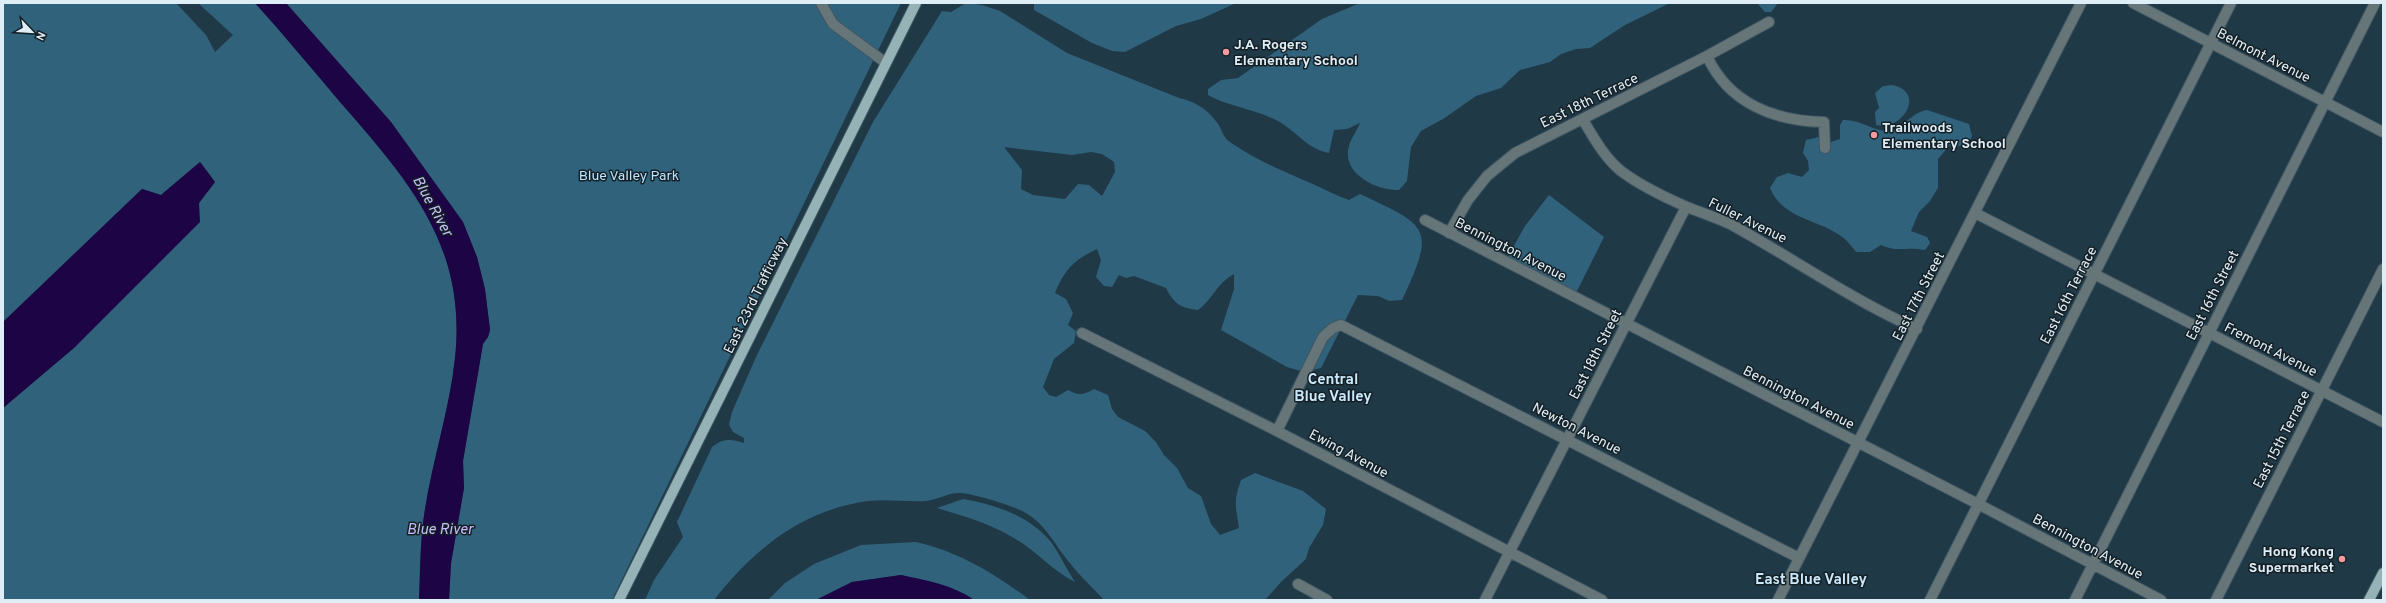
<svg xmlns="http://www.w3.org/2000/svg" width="2386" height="603" font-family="Overpass,sans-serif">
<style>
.green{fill:#31627c;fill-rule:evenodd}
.water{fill:#1c0445}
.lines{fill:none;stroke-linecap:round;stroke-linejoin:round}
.minor-casing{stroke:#3f5663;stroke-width:12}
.major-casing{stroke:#3f5663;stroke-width:12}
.minor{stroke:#667577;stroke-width:10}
.major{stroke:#95b3b7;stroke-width:10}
.poi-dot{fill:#f59b9d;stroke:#141f25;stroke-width:1.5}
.labels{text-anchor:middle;stroke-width:3;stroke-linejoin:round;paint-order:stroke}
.poi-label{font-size:14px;font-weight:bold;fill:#dfeef6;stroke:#141f25;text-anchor:start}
.street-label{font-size:14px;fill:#dfeef6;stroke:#141f25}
.park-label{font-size:14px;fill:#bce6ff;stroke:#141f25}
.water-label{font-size:15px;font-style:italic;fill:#c7befa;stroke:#141f25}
.neighbourhood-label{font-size:15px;font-weight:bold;fill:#cbe9fa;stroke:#141f25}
</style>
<rect width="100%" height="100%" fill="#203947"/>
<path class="green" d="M3,3h173l30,32 9,17 18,-17 -35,-32h57c29,32 57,66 85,99 69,79 127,144 115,256 -6,58 -28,118 -33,175 -2,22 -2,45 -3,67h-416v-192l72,-61 124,-144 16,-21 -15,-20 -39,33 -19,-6 -139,133z
M286,3h615l-289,597h-163l2,-37 13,-75 -1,-27 20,-118 5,-6 2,-7 -5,-41 -8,-32 -14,-35 -72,-100z
M966,3l16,2 18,6 67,42 112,45c14,3 27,10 36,22 7,7 7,17 15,22 25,18 57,31 85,43 12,5 22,11 34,15l11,-6c69,32 76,34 42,106l-13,1 -11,-5 -20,-1 -37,73 -17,4 -17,-5 -66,-37 13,-41v-15c-17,9 -21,25 -36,36 -17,-2 -24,-6 -32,-22l-32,-12 -8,2 -7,-3 -7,12 -8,-1 -8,-9 5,-17 -4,-11c-23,11 -32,20 -42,44l11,6 7,14 -5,12 8,6 -2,12 -20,16 -11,28 6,8 7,2 12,-7c11,6 15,5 26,-1l14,6 4,14 6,8 27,14 11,11 8,13 13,13 11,20 13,8 10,28 9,11 19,-7c-3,-22 -6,-26 2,-48l14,-7 48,18 23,18 -3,16 -14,23 -3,11 -25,23 -16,18h-161c-13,-14 -28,-28 -39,-43 -14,-19 -23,-37 -45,-47 -10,-5 -51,-18 -62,-17 -10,0 -21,7 -32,8 -19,1 -38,-2 -58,0 -66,9 -114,48 -154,99h-69l9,-20 29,-43 -6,-15 35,-75c12,-9 18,-8 32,-4v-5l-11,-6 -4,-7 3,-13 24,-55 117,-235 69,-111 9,1zM1004,147l68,8 19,-3 11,2 12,8 1,10 -13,24 -13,-11 -11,-1 -13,15 -32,-4 -12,-6 1,-19z
M1034,3h202l-35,16 -25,7 -51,26 -13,-1 -20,-8 -58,-33z
M1360,3h310l-45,22 -35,23 -14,1 -15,5 -11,8 -30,8 -19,18 -25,8 -33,23 -22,12 -10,16 -4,34 -8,9c-22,1 -58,-16 -50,-44 2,-8 8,-15 11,-23l-13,6 -13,1 -5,23c-19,-3 -31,-19 -46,-29 -24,-15 -52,-16 -75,-29v-6l13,-9 17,-2 84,-59z
M1757,3h21l-7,9h-6z
M1892,85c35,7 10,47 -16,40l-1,-13 4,-4 -4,-15 8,-7z
M1927,110l42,14 3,12 -5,10h-18l-11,13v29l-8,13 -11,11 -8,19 16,6 3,6 -5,7c-19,-4 -26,3 -44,-5l-11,7h-14c-4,-5 -9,-12 -15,-16 -24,-17 -58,-17 -71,-48l7,-11 11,-4 14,4 7,-7 -1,-9 -5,-8 3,-13 13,-3 12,5 9,-3v-14l3,-5c16,-1 29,10 43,11 17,0 23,-18 41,-21z
M1549,195l55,42 -29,58 -69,-35 19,-34z
M963,499c33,6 65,16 88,43 8,11 16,28 24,40 -24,-12 -39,-32 -63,-45 -23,-14 -49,-21 -75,-29z
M916,542c44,10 79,32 114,58h-56l-9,-6 -64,-19 -49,7 -36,18h-48l17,-17 29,-19 47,-19z"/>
<path class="water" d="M255,3h31l105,119 72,100 14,35 8,32 5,41 -2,7 -5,7 -20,117 1,27 -13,75 -2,37h-30c1,-22 1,-45 3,-67 5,-57 27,-117 33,-175 12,-112 -46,-177 -115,-256 -28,-33 -56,-67 -85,-99z
M200,162l15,20 -16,21 1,19 -125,125 -72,61v-86l139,-133 19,6z
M901,575c25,5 52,10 73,25h-158l36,-18z"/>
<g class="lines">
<g class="minor-casing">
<path id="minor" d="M821,3l12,21 53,39
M2133,3l250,129
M1707,56c22,48 68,65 117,66l1,26
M1583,120c11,18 21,37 38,51 20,15 43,26 66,36 15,6 31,11 45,18 62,34 120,75 185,104
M1975,213l408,209
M1425,220l553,284 183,96
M1449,233l19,-33 19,-24 28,-23 192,-97 62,-34
M1082,333l191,96 329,171
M1277,431l46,-94 10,-9 8,-3 458,233
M1298,584l29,16
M1485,600l201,-393
M1778,600l303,-597
M1930,600l301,-597
M2075,600l300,-597
M2216,600l167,-331"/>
</g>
<g class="major-casing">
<path id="major" d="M619,600l297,-597
M2369,600l14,-27"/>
</g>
<use href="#minor" class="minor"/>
<use href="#major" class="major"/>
</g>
<g class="poi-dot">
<circle cx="1226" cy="52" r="4"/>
<circle cx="1874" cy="135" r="4"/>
<circle cx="2342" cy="559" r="4"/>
</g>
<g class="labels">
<g class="poi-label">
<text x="1234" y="49">J.A. Rogers<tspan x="1234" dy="16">Elementary School</tspan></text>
<text x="1882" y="132">Trailwoods<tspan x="1882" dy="16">Elementary School</tspan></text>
<text x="2334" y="556" text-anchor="end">Hong Kong<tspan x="2334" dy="16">Supermarket</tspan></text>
</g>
<g class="street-label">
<text transform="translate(2264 55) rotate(27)" y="5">Belmont Avenue</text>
<text transform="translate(1589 100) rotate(-26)" y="5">East 18th Terrace</text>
<text transform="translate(1748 220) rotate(26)" y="5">Fuller Avenue</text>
<text transform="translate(1511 249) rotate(27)" y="5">Bennington Avenue</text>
<text transform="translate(755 295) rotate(-64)" y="5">East 23rd Trafficway</text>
<text transform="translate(2068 295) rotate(-63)" y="5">East 16th Terrace</text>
<text transform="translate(2212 295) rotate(-63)" y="5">East 16th Street</text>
<text transform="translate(1918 296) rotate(-63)" y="5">East 17th Street</text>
<text transform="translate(2271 349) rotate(27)" y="5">Fremont Avenue</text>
<text transform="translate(1595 354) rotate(-63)" y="5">East 18th Street</text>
<text transform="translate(1799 397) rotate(27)" y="5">Bennington Avenue</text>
<text transform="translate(1577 428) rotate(27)" y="5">Newton Avenue</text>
<text transform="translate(2281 439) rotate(-63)" y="5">East 15th Terrace</text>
<text transform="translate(1349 453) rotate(28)" y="5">Ewing Avenue</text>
<text transform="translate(2088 546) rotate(28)" y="5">Bennington Avenue</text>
</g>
<g class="park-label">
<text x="629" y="180">Blue Valley Park</text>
</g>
<g class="water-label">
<text transform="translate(433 206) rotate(61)" y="5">Blue River</text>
<text x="440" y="534">Blue River</text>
</g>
<g class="neighbourhood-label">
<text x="1333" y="384">Central<tspan x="1333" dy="17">Blue Valley</tspan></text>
<text x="1811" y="584">East Blue Valley</text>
</g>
</g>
<rect width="2386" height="603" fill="none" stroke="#dfeef6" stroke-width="8"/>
<g transform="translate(32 32) rotate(115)" stroke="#141f25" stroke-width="3" paint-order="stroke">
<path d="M0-3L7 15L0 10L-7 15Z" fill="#dfeef6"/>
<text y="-6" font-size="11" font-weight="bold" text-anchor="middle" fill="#dfeef6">N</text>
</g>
</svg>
